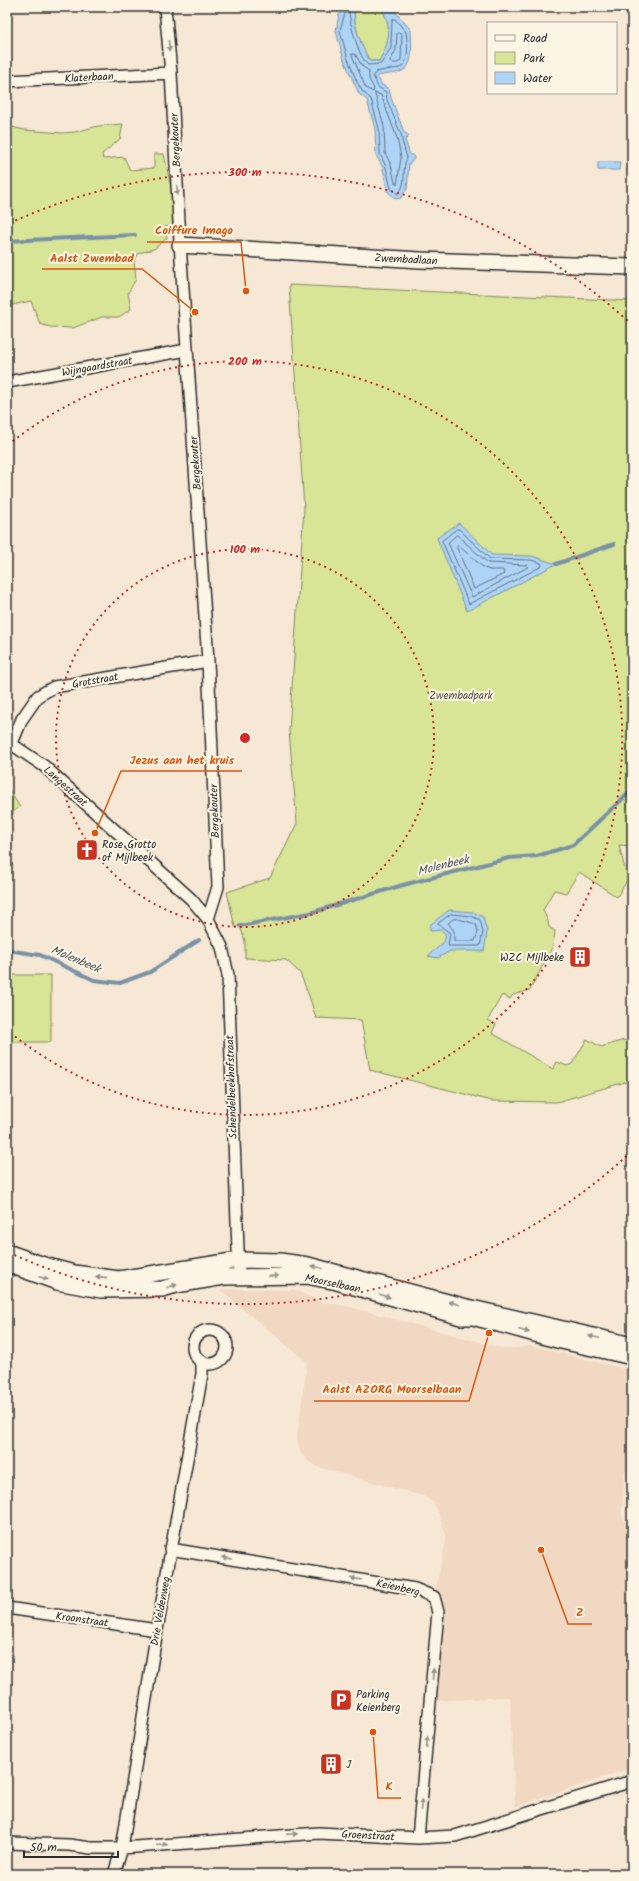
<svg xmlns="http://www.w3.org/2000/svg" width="639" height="1881" font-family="Kalam,sans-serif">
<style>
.built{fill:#f1d8c2}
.green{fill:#d8e496;stroke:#828860}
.water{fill:#aed5f8;stroke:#7a91a6}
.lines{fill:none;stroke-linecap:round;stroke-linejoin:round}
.shore{stroke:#5f6f7d;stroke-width:1}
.stream{stroke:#7a91a6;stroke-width:4}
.street-casing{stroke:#2b2b2b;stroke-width:14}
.secondary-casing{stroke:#2b2b2b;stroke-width:18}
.street{stroke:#fcf5e5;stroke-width:11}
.secondary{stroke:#fcf5e5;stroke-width:15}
.oneway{fill:#949088}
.ring{fill:none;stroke:#d62828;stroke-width:2;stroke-dasharray:2 4}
.labels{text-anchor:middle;stroke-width:4;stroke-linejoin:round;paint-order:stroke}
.street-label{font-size:11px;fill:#2b2b2b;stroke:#fcf5e5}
.park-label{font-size:11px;fill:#565946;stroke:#fcf5e5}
.poi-label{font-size:11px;fill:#2b2b2b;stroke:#fcf5e5;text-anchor:start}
.water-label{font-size:12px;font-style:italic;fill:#4c565e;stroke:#fcf5e5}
.centre{fill:#d62828;stroke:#fcf5e5;stroke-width:2}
.ring-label{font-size:12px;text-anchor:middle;font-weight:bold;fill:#d62828;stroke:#fcf5e5;stroke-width:4;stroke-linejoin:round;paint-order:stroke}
.leader{fill:none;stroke:#df570e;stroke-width:1.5}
.callout-dot{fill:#df570e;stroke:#fcf5e5;stroke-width:1.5}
.callout-label{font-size:12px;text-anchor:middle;font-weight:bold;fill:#df570e;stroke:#fcf5e5;stroke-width:4;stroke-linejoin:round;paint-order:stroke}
</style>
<rect width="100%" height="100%" fill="#f7e8d5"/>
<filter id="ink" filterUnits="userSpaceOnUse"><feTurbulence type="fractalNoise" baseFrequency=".025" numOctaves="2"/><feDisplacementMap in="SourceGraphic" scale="8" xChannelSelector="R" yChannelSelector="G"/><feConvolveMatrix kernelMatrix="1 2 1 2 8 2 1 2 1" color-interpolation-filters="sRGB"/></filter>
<g filter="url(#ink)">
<path class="built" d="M239,1289l55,1 28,12 25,4 158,43 28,-3 99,25v100h-8l-2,42 1,8 9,9v238l-117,39 -5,-110 -80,4 4,-104 12,-56v-6l-9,-26 -4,-7 -10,-6 -105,-29 -10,-6 -8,-9 -3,-14 10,-76 -87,-72z"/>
<path class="green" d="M354,7h26c14,18 10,36 -1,54h-10c-8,-16 -16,-36 -15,-54z
M123,124l-3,15 -18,15 1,5 21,-2 6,13 24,-2v-14h10l15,72 -14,1 2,11 -13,11 -15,4 -5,8 2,18 -8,14 3,16 -12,8h-17l-29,11 -23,-1 -10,-3 -9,-23 -24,5v-180l18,4 37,3 13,-1 23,-6z
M289,285l343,16v545l-13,-1 6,24 4,8 -12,20 -38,-25 -13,21 -12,-3 -11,20 5,11 1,6 6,4 -2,15 -23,44 -17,5 -3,4 -8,-4 -14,25 8,4 -4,9 61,36 4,-7 10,4 5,-2 15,-25 14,8 23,-7 8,5v35l-75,22 -65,-1 -122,-31 -9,-50 -45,-2 -7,-22 -9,-23 -14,-13 -41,-2v-17l-5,-15 -5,1 -8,-35 43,-14 27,-55 -8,-92 15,-223z
M7,787l13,20 -6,4 -7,15z
M7,975h44v67h-44z"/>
<path class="water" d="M344,7h10c-1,18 7,39 16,54h9c11,-18 14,-36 1,-54h11l20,23c0,11 4,36 -9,41 -5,3 -18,3 -25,5l5,9 7,4 2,9 13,34 5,4 -4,4 5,15h3l1,4 -5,4 -2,26 -6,9 -5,1 -9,-8 -4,-23 -7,-13 -1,-26 -8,-29 -8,-6 -15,-34 -8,-29 3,-16z
M598,162h22l-1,8h-21z
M459,523l33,32 40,1 24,8 -89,47 -30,-73z
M449,910l24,2 10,5 4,15 -3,19h-34l-12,7 -10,-2 16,-14 2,-7 -5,-5 -11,1v-6z"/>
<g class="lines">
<path class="shore" d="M346,11l3,1c1,12 10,46 19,53l13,-1 10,-16 1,-29h3l11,13c1,9 5,32 -7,36 -7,1 -15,2 -23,4l-3,4 5,11 8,5 1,8 15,37v4l5,17c-6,11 1,26 -9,36l-7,-5 -5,-22 -6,-13 -1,-26 -8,-29 -9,-8 -5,-9 -9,-23 -8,-28z
M399,32l3,2 -1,26 -3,3h-7l-1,-2 6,-11 1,-16z
M352,54h3l7,12 7,5v8l5,10 -1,3 -7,-4z
M375,93l6,2 16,43 4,19 -4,28 -2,-2 -4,-18 -6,-12 -1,-26z
M457,529h2l31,30 41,1 10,3 1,3 -73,38 -27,-63z
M457,535l31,28 39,2 1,2 -56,30 -24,-54z
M458,545l26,23 6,2h13l1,4 -30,15 -17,-41z
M451,914l20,2 9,4 3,12 -3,14h-32l2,-13 -12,-9z
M459,919l17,5 2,8 -3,9h-21v-10l-6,-8 5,-4z"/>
<path class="stream" d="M7,241l128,-6
M556,564l58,-20
M240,926l70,-13 93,-28 106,-27 28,-2 36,-11 59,-55
M7,950l33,5 54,25 26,3 30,-11 49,-32"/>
<g class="street-casing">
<path id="street" d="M165,7l6,66 10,186 27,402 10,226 -10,32
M7,81l164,-8
M7,382l180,-32
M7,741l37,25 147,133 17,20 14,28 6,28 11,302
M12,743l10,-24 16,-23 16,-9 154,-26
M193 1347a17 17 0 1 1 34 0a17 17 0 1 1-34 0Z
M170,1549l245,40 19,8 4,15 -20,226
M7,1608l150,22
M7,1843l62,2 22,3h31l35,-218 45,-256v-13
M114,1874l8,-26 197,-15 99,5 37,-2 177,-55"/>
</g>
<g class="secondary-casing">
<path id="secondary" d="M180,245l240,15 212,7
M7,1252l37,13 30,8 45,6 119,-19 42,1 28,4 155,41 169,39
M7,1264l50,18 44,8 61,-1 14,-4 48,-8 83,-1 30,6 124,35h12l84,23 75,17"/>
</g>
<use href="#street" class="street"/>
<use href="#secondary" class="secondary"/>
</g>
<defs><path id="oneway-solid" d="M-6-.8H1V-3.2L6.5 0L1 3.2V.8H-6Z"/></defs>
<g class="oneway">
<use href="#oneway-solid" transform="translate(169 46) rotate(85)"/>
<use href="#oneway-solid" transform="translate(177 190) rotate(87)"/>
<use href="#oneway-solid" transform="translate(317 1267) rotate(-166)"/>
<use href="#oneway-solid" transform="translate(273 1276) rotate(-2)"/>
<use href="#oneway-solid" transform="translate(101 1277) rotate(-174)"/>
<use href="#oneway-solid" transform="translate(43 1278) rotate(18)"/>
<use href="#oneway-solid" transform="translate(172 1286) rotate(-16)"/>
<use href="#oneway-solid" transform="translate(385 1296) rotate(16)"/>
<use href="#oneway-solid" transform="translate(454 1303) rotate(-164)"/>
<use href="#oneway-solid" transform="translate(524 1331) rotate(15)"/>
<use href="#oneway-solid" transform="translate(594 1337) rotate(-168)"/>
<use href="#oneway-solid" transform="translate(227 1558) rotate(-171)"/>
<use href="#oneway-solid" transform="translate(356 1579) rotate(-171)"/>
<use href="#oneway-solid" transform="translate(433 1674) rotate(-85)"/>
<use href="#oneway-solid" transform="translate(427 1742) rotate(-85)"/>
<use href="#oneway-solid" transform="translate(421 1805) rotate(-85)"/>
<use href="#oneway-solid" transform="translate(292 1834) rotate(-3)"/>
<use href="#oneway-solid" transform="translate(162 1845) rotate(-5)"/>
</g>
</g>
<g class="ring">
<circle cx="245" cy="738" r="189"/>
<path d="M8 445A377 377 0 1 1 8 1031"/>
<path d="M631 1152A566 566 0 0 1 10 1253M10 223A566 566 0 0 1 631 324"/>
</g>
<defs>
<g id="church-square" transform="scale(1.15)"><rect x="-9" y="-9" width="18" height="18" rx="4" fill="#c8321e" stroke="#fcf5e5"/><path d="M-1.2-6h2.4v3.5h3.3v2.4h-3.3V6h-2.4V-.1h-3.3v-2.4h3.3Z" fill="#fff"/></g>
<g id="building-square" transform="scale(1.15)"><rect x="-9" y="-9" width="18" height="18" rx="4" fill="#c8321e" stroke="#fcf5e5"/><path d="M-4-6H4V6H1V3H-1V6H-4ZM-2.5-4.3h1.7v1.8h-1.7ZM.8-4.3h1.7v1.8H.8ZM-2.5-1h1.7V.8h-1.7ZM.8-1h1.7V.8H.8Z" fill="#fff"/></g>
<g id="parking-square" transform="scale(1.15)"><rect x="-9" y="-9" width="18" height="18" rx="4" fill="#c8321e" stroke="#fcf5e5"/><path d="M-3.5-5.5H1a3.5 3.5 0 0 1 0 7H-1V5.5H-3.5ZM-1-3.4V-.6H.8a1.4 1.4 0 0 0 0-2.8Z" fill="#fff"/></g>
</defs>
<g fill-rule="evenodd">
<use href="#church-square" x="87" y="850"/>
<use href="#building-square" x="580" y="957"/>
<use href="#parking-square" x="341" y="1700"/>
<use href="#building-square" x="331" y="1764"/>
</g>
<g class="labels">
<g class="street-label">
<text transform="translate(89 77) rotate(-3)" y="4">Klaterbaan</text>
<text transform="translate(175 140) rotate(-93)" y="4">Bergekouter</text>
<text transform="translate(406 259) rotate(3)" y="4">Zwembadlaan</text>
<text transform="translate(97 366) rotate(-10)" y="4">Wijngaardstraat</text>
<text transform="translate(195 463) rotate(-94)" y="4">Bergekouter</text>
<text transform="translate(95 680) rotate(-10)" y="4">Grotstraat</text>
<text transform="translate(66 786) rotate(42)" y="4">Langestraat</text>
<text transform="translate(214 811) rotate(-92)" y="4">Bergekouter</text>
<text transform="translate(231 1087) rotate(-92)" y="4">Schendelbeekhofstraat</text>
<text transform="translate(333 1283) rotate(12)" y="4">Moorselbaan</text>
<text transform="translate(398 1587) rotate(12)" y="4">Keienberg</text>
<text transform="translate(160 1611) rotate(-80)" y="4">Drie Veldenweg</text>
<text transform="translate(82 1619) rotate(8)" y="4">Kroonstraat</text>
<text transform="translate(368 1835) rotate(3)" y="4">Groenstraat</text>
</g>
<g class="park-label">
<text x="461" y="699">Zwembadpark</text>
</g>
<g class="poi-label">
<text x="102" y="848">Rose Grotto<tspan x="102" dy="13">of Mijlbeek</tspan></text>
<text x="564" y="961" text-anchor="end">WZC Mijlbeke</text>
<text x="356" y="1698">Parking<tspan x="356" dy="13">Keienberg</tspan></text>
<text x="346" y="1768">J</text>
</g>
<g class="water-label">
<text transform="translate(443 865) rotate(-14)" y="4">Molenbeek</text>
<text transform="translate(76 959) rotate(23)" y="4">Molenbeek</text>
</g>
</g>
<circle cx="245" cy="738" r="6" class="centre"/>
<g class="ring-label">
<text x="245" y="176">300 m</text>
<text x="245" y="365">200 m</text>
<text x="245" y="553">100 m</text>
</g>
<path class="leader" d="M246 291L241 242H147M195 312L142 269H42M95 833L121 771H242M489 1333L469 1401H314M541 1550L568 1624H592M373 1732L378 1798H401"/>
<g class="callout-dot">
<circle cx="246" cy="291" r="4"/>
<circle cx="195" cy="312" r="4"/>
<circle cx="95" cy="833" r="4"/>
<circle cx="489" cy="1333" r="4"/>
<circle cx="541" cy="1550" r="4"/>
<circle cx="373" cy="1732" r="4"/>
</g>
<g class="callout-label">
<text x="194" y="234">Coiffure Imago</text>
<text x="92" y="262">Aalst Zwembad</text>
<text x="182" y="764">Jezus aan het kruis</text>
<text x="392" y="1393">Aalst AZORG Moorselbaan</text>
<text x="580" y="1616">Z</text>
<text x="389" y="1790">K</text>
</g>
<rect width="639" height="1881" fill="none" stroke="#fcf5e5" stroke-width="24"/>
<rect x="12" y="12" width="615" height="1857" fill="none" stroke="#2b2b2b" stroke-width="1.5" filter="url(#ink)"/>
<rect x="487" y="22" width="130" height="72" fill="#fcf5e5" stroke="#a8a49b"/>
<rect x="495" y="35" width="20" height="6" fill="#fcf5e5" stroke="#a8a49b"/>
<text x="523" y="42" font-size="12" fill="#2b2b2b">Road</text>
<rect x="495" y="52" width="20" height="12" fill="#d8e496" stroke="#a8a49b"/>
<text x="523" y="62" font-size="12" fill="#2b2b2b">Park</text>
<rect x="495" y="72" width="20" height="12" fill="#aed5f8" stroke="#a8a49b"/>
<text x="523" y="82" font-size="12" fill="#2b2b2b">Water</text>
<path d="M24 1851v6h94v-6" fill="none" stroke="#2b2b2b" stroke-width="2"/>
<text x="30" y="1851" font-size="12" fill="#2b2b2b" stroke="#fcf5e5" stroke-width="3" paint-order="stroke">50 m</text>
</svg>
